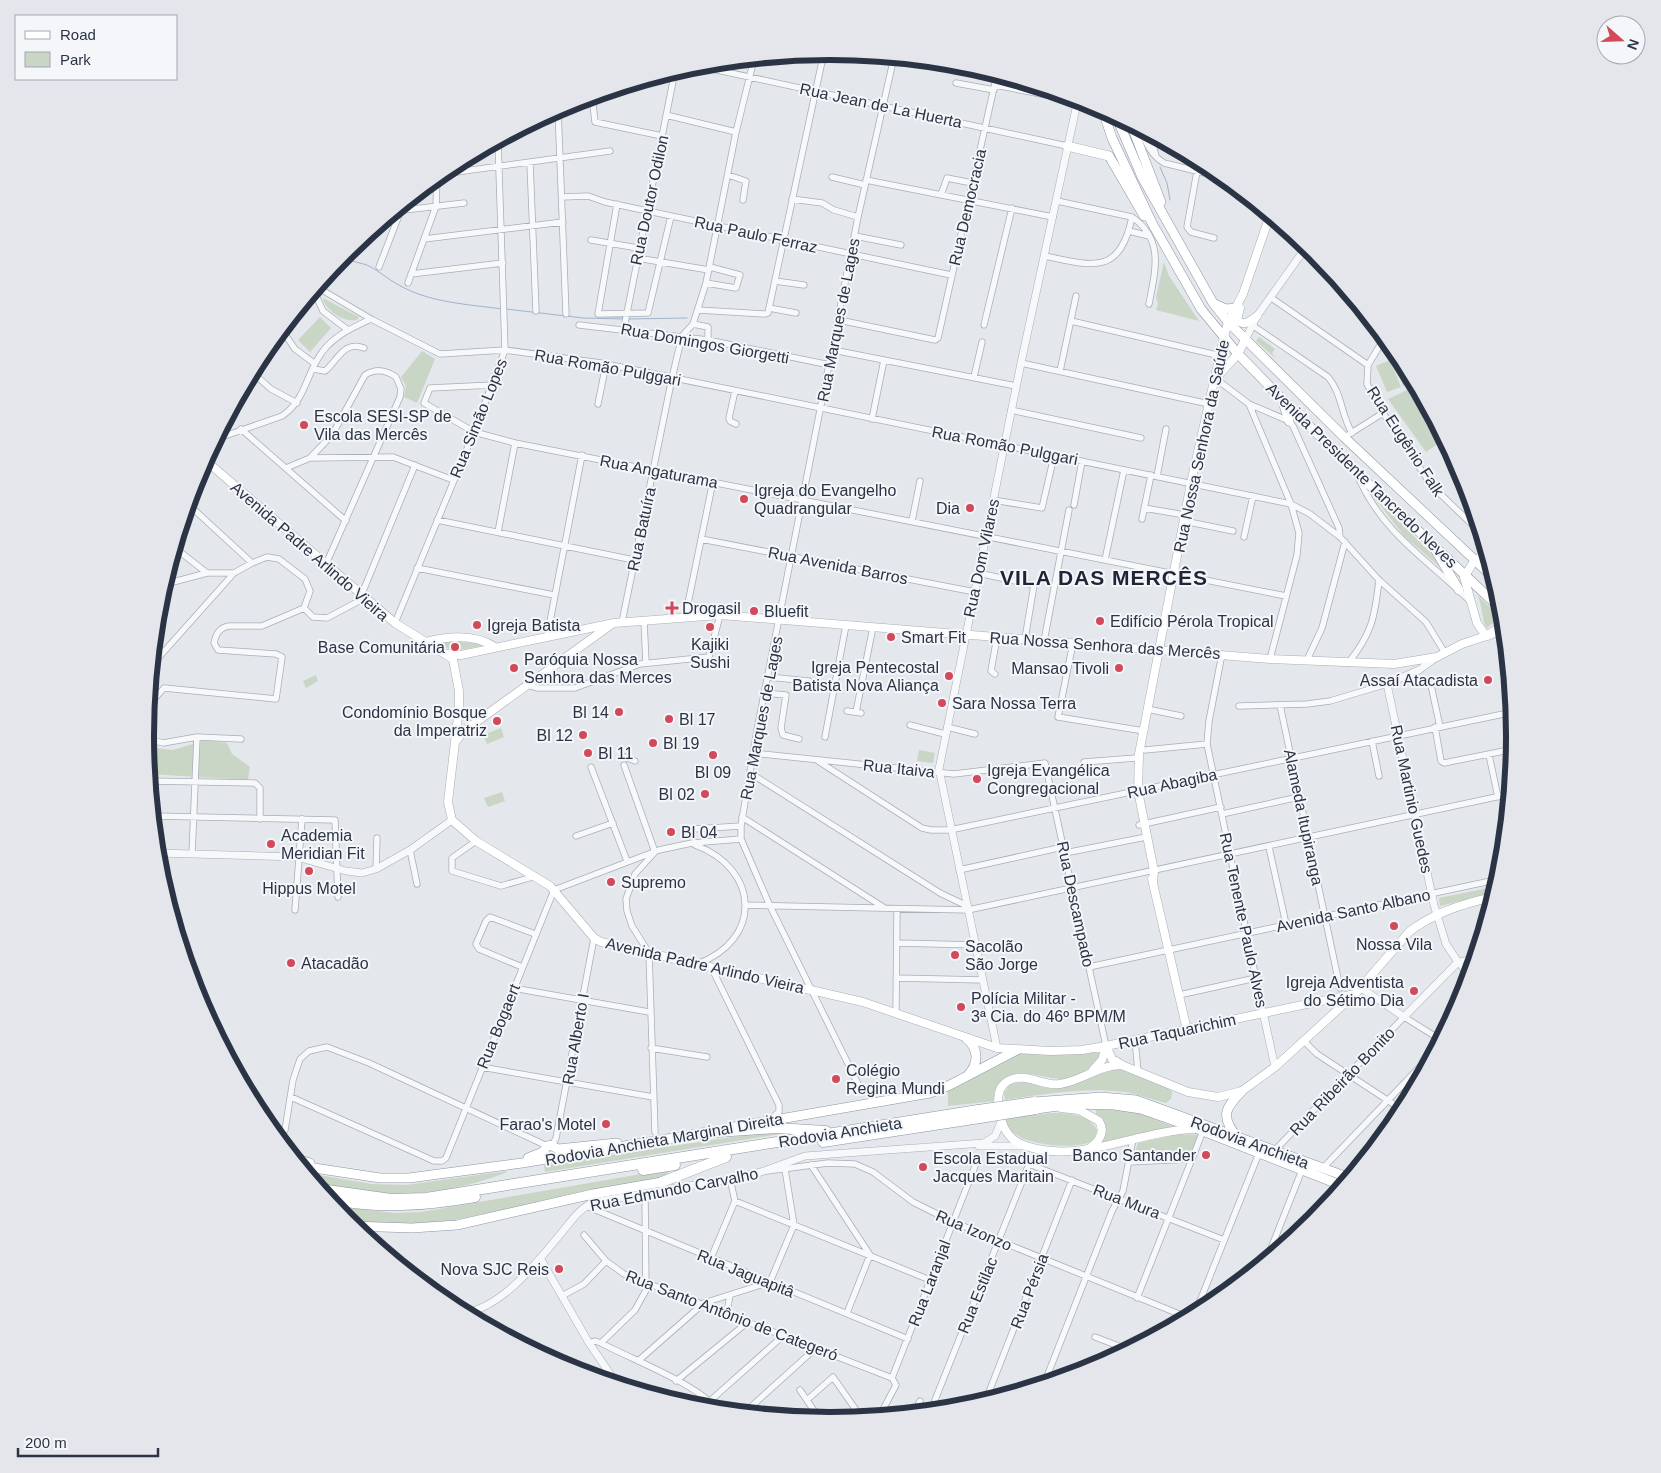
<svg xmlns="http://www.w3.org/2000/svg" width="1661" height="1473" font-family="Helvetica,sans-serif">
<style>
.green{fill:#c9d6c5}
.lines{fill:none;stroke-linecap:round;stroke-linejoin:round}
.stream{stroke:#9fb4cc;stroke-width:1}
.minor-casing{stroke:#a9aeb7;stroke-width:7}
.tertiary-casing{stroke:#a9aeb7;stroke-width:8}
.secondary-casing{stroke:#a9aeb7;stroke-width:9}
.trunk-casing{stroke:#8b94a3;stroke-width:10}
.motorway-casing{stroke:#8b94a3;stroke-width:11}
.minor{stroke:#f7f8fa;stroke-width:5.5}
.tertiary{stroke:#f7f8fa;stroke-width:7}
.secondary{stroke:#fff;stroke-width:8}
.trunk{stroke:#fff;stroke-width:9}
.motorway{stroke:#fff;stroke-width:10}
.motorway-bridge-casing{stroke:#8b94a3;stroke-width:11;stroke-linecap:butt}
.motorway-bridge{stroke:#fff;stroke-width:10}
.poi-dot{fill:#d1495b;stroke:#f4f6f9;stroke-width:2}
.labels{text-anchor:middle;stroke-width:4;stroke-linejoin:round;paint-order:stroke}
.street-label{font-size:16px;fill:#2b3445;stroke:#f4f6f9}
.poi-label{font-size:16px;fill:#2b3445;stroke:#f4f6f9;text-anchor:start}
.district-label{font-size:21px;font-weight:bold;letter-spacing:1px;fill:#1d2536;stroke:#f4f6f9}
.rim{fill:none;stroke:#2b3445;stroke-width:6}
</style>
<rect width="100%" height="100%" fill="#e4e7ec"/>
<path class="green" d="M1164,262l5,14 30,45 -43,-11 2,-6 -2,-7z
M323,298l36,19 -2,3c-12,3 -33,-10 -34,-22z
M320,317l11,11 -21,24 -12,-12z
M1259,337l16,12 -3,4 3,5 -19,-17z
M422,351l13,8 -18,44 -13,-6 2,-11 -5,-9z
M1401,356l13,25 -11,5 -10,-27z
M1390,360l11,27 -14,5 -11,-26z
M1416,386l29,53 -19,13 -38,-53z
M1373,496l58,57 9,14 -36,-31z
M1477,595l23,22 -13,11c-5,-5 -4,-23 -10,-33z
M446,640l40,5 -32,6 -18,-8z
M316,675l2,6 -12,7 -3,-7z
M501,728l3,9 -17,7 -4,-9z
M206,740l21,3 5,11 18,13 -2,13 -99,-6 -3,-27 27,3z
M919,750l16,3 -2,10 -16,-2z
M502,792l3,9 -17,6 -4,-9z
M1498,886l-2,6 -56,14 -1,-8z
M1102,1052c-2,9 -7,13 -14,17 -8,6 -20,11 -29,10 -29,-3 -57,-20 -64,22l-47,5v-15l17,-8 52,-30 26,2z
M1118,1068l11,2 39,18 4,4 -1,7 -5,4c-13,-3 -28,-9 -41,-11 -41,-5 -80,2 -120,8l-1,-7 6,-9 16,-2 34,6 30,-13z
M1096,1107l31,2 48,18 -73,16 4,-14 -10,-15z
M1052,1113c18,0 36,1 46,18l-1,8c-17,11 -57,7 -75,-1 -9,-4 -15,-11 -18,-20z
M760,1133h26l-241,39 -1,-7z
M1178,1134l20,1 -8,21 -57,2 5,-15z
M670,1169l-4,9c-105,22 -210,54 -319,44l-13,-16 60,7 27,-1z
M507,1171l-2,2c-52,20 -107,26 -162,16 -17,-3 -25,-2 -36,-16l65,11 34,1z"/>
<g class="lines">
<path class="stream" d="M1160,167l7,16 3,17
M343,255c7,8 19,7 28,12 9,5 17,12 26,17 32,19 70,20 105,25
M506,309l77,9 41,1
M628,319l59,-1"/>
<g class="minor-casing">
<path id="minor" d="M789,56l1,-1
M694,65l373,81
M956,83l38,7
M995,85l82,16
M592,96l3,26 67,14
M558,109l8,205
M666,115l70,17
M1140,129c6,14 11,26 24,34l61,15
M1150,134l6,22
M1199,160l-12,67 4,5 23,6
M530,163l6,148
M442,174l168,-23
M728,175l18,6 -3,19
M832,177l33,8
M866,180l187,37
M941,195l6,-17 25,5
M562,197l26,-1 17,6 346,73
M792,199l30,4 12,7 24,7
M1057,201l75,16c33,23 23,54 17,87
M617,204l-19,110 50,-1 23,-97
M396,211l68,-8
M1129,231l20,5
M855,236l46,9
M424,239l139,-17
M591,240l47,8
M1045,256c47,10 75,20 87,-39
M637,258l72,12
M379,267l22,-57
M411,274l92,-11
M775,281l29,4
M408,283l28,-77 1,-28
M706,283l30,5 4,-13 -30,-8
M317,287l54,32 69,35 65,-4 96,13 690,141 19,10 30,23 39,43 47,42 19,31
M314,291l9,20 25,19
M1270,297l98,68
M769,308l27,5
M698,310l67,4 3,-1 56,-261
M839,320l96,20 3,-2 59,-264
M1071,321l150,35
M693,324l13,-41 30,-151 18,-73
M693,324l15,3v13
M579,325l129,15 122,25
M984,325l28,-117
M1252,325l76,52c14,16 13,38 24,56
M624,328l51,-257
M282,330l13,19 20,15
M1385,337l-17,28 -1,19 16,29 49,73 50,48
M833,350l183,36
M1021,363l188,41
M313,369l12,2c13,-11 19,-31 39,-23
M1060,371l16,-75
M252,372l19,17 26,14
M974,377l8,-35
M1216,379l33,25 40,17 4,5 46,102 1,9
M493,385l-63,3 -6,15 50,29 41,11 771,153
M735,391l-6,27 1,3 6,3
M598,404l8,-40
M1249,404l42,100 8,29 -2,22 -27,104
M1011,410l130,28
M872,419l12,-59
M241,429l105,92
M1348,435l35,-22
M216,439l66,-23c25,-17 24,-44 41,-65 12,-16 31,-24 48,-32
M310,458l83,-1 60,23
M286,468l24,-10 22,-23 33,-60c11,-7 21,-5 31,2l5,12 -1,8 -74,167
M1157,476l9,-47
M1358,477c26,58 69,82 113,125
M993,500l49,8 12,-52
M188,504l64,59
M1074,505l8,-44
M1144,508l41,7
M1142,519l9,-44
M437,520l197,40
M912,521l8,-40
M1184,521l49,10
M498,532l17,-89
M1244,537l9,-41
M701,539l274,53
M175,548l32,25h27
M1105,560l19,-90
M417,568l137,27
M978,573l56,12 -9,54
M161,593l12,-11 34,-9
M685,618l28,-137
M644,621l2,42
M622,622l50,-244 10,-42 11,-12
M395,623l79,-191 31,-82 -7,-209
M547,637l35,-182
M1044,641l25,-131
M1073,643l-15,74 86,14
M1222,654l-13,67 -2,23 56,268
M1307,660l15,-32 23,-86
M1348,663c24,-29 27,-47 31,-83
M152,665l82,-92 18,-10 15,-6 12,2 26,20 5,12 -6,17
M995,674l-4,-3 6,-34
M768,677l41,4
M527,685l11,3h37l65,-24 69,-7 11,-42
M1431,685l9,42
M764,693l22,2 -5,33 2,7 16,4
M1280,705l60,283
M148,706l16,-18 112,11 6,-42 -6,-3 -58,-4 -4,-7c2,-9 5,-15 15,-17h33l42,-18 9,9 14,1 32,-17 56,-136
M1239,706l68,-2 23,-3 57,-17
M1147,709l34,7
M847,711l14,2
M856,712l17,-85
M910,725l35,9
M947,727l28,7
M1435,727l6,34 3,2 70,-14
M825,737l21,-112
M145,738l18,5 34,-6 44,2
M1372,741l7,35
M1145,750l62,-6
M753,753l201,21 91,-11 61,283
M1489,755l9,42
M622,756l13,5
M818,761l104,67 9,2h19l563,-118
M1084,762l52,-4
M624,765l31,87 -20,22 -9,25 1,12 5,15 17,27 6,179
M591,767l36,94
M750,773l190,120 27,13
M150,781l105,2 5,5v31
M1222,814l77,-17
M153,816l182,4 3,77
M742,817l141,90
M1139,825l82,-18
M694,829l47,-3
M576,836l37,-13
M476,841l-24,17v13l49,15 35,-10
M695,845c65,24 68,95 2,119
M1269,847l17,77
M410,850l7,34
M1065,853l81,-16
M192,854l5,-117
M376,869l1,-31
M959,870l104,-23
M745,905l223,5 542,-116
M295,910l7,-91
M897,943l79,2
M522,967l-43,-18 -3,-5 10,-23 4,-4 45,17
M1089,967l411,-88
M712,969l67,136v7l-9,7
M896,978l87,2
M1470,978l-12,-16 18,-5
M513,988l136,24
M1179,995l77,-17
M896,1012l1,-103
M1135,1040l3,31
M1304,1041l13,13 87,57
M651,1048l56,9
M481,1067l172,30
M862,1092l-92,-186 -29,-67v-13l16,-96 101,-513 36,-160
M291,1097l143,64h8l4,-3 108,-268 105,-40 33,-7 49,-4
M278,1138l7,-8 8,-50 7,-21 9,-8 18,-4 42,16 176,82 8,-1 3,-6 38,-200
M1275,1150l129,-133 37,23
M1129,1162l63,-3
M811,1165l59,90 -23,58
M1323,1168l113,-118
M767,1171l61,-8 27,1 18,8 40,30 40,20 236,96
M735,1201l195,79
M586,1206l322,133
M1324,1210l11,-27
M584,1235l22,26 18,13 268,104
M711,1258l24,-57 -5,-22
M1266,1261l36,-91
M562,1296l22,-12 22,-23
M1137,1298l66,-167
M727,1312l3,-17
M1194,1316l65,-163
M1095,1337l34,13
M589,1343l6,-2 6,2c32,17 97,41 118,68
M601,1343l34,-33 11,-20 -1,-97
M638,1361l66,-58 66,-21 24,-57 -9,-56
M892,1378l85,-217
M676,1381l73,-60
M1044,1384l68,-173 11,-20 10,-52
M800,1390l21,31
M711,1400l73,-65
M807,1400l26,-23 23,33 4,9
M935,1400l94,-236 195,76
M985,1402l87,-222
M744,1413l72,-65
M914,1414l6,-13
M879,1417l17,-32 -4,-7"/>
</g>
<g class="tertiary-casing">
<path id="tertiary" d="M1245,340l12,-24 50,-70
M157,853l140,4 49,14 16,2 14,-4 34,-19 42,-30
M1361,988l43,29 54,-55 -12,-18 -12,-39 -47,-221 32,-14 18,-13
M1263,1012l12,55
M997,1048l-58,-279 82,-406 57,-264
M979,1146h44
M540,1258l49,85 28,41
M462,1313c39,-3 78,-54 101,-82 9,-11 17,-23 31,-29l136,-23 31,-7 44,-16 179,-13 11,-7 7,-16"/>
</g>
<g class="secondary-casing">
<path id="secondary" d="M1240,308l-3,12c7,7 13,1 20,-4
M1217,377l21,-23 7,-14
M205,460l190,163 58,36 6,32v17l-11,94 4,18 24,21 74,45 44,52 7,4 262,60 134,46 53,3 32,-1 24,-4 249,-52
M1486,636l-9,-13 -13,-46 11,-17 13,-6
M425,642c23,-6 49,-9 70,5
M447,654l14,1 153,-32 106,-8 550,44 124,5 43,-7 25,-13 24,-8 19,-12
M458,739l3,-6 151,-109
M1152,879l35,151
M1153,882l1,-11 -16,-80 1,-37 52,-271 33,-146 4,-15 15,-28 27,-79
M1106,1046l6,13 12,7 64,26 30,5 24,-6 33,-24 80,-73 54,-62c24,-19 55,-29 85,-35
M1122,1065c-24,0 -40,16 -62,19 -17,3 -35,-13 -52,-3 -17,9 -9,44 2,55 6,8 18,11 27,13 50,11 107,-19 158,-20
M1093,1070l9,-10 4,-14
M1061,1108l18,2 20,11c6,10 2,18 -7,25"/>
</g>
<g class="trunk-casing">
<path id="trunk" d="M1102,108l10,30 40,85 49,86 37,45 44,45 74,73 147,139
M1116,116l26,61 71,126 15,19 116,115 152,143
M1131,124l30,78
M1067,146l42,10 35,60
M1215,304l11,5 10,-1
M1283,402l6,19
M1436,551l23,39
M1486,636l19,-8
M966,1038c13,11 13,25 2,37
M1034,1102l67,-5 35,3 214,78
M1036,1109l37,-5 41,1 27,4 57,20 145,57
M734,1127l196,-34 20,-8 67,-35
M1237,1137c-17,-21 -12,-29 5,-46
M550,1145l8,4 59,-6
M294,1158l16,5
M528,1158l15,-6 4,-6
M301,1166l79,12h29l113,-15 187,-31
M351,1226l61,2 45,-3 136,-31 69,-12"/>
</g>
<g class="motorway-casing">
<path id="motorway" d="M703,1133l73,-5 50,3
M823,1142l157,-24
M643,1170l32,-5
M662,1182l64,-25
M320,1189l71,10 35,-1 552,-88
M328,1199c52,10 95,7 147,-2"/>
</g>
<use href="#minor" class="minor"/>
<use href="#tertiary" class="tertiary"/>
<use href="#secondary" class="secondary"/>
<use href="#trunk" class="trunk"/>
<use href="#motorway" class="motorway"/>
<g class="motorway-bridge-casing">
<path id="motorway-bridge" d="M978,1110l56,-8
M980,1118l56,-9"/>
</g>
<use href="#motorway-bridge" class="motorway-bridge"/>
</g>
<g class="poi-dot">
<circle cx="304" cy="425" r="5"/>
<circle cx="744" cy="499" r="5"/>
<circle cx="970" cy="508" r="5"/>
<path d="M669.5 600.5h5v5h5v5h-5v5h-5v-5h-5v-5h5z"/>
<circle cx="754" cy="611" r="5"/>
<circle cx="1100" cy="621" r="5"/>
<circle cx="477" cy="625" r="5"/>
<circle cx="710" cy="627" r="5"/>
<circle cx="891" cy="637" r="5"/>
<circle cx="455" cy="647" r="5"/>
<circle cx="514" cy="668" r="5"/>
<circle cx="1119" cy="668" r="5"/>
<circle cx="949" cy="676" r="5"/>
<circle cx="1488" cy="680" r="5"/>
<circle cx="942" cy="703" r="5"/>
<circle cx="619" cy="712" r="5"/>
<circle cx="669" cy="719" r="5"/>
<circle cx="497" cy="721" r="5"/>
<circle cx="583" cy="735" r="5"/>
<circle cx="653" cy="743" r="5"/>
<circle cx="588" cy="753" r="5"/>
<circle cx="713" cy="755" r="5"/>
<circle cx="977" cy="779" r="5"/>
<circle cx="705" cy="794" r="5"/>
<circle cx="671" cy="832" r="5"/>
<circle cx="271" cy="844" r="5"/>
<circle cx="309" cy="871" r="5"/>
<circle cx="611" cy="882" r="5"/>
<circle cx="1394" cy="926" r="5"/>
<circle cx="955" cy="955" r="5"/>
<circle cx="291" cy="963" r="5"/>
<circle cx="1414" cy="991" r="5"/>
<circle cx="961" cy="1007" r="5"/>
<circle cx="836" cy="1079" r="5"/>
<circle cx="606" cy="1124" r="5"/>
<circle cx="1206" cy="1155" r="5"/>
<circle cx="923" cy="1167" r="5"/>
<circle cx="559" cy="1269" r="5"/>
</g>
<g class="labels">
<g class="street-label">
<text transform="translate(881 105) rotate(12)" y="6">Rua Jean de La Huerta</text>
<text transform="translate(649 200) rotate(-78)" y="6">Rua Doutor Odilon</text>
<text transform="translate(967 207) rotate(-77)" y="6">Rua Democracia</text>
<text transform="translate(756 234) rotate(12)" y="6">Rua Paulo Ferraz</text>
<text transform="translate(838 320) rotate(-79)" y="6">Rua Marques de Lages</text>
<text transform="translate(705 343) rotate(10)" y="6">Rua Domingos Giorgetti</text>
<text transform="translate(608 367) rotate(10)" y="6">Rua Romão Pulggari</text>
<text transform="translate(478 418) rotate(-68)" y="6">Rua Simão Lopes</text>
<text transform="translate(1406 441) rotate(57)" y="6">Rua Eugênio Falk</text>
<text transform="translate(1005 445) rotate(11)" y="6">Rua Romão Pulggari</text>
<text transform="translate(1201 446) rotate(-78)" y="6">Rua Nossa Senhora da Saúde</text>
<text transform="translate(659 471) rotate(11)" y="6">Rua Angaturama</text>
<text transform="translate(1362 475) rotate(44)" y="6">Avenida Presidente Tancredo Neves</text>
<text transform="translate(641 529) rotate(-78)" y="6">Rua Batuíra</text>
<text transform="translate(310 551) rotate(41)" y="6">Avenida Padre Arlindo Vieira</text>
<text transform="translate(981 558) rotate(-78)" y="6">Rua Dom Vilares</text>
<text transform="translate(838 565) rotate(11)" y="6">Rua Avenida Barros</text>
<text transform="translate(1105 645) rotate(4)" y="6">Rua Nossa Senhora das Mercês</text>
<text transform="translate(761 718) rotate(-79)" y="6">Rua Marques de Lages</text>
<text transform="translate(899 768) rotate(6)" y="6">Rua Itaiva</text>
<text transform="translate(1172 783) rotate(-12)" y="6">Rua Abagiba</text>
<text transform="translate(1412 799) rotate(78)" y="6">Rua Martinio Guedes</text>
<text transform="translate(1304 817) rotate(78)" y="6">Alameda Itupiranga</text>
<text transform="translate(1076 904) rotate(78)" y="6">Rua Descampado</text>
<text transform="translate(1353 910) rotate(-12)" y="6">Avenida Santo Albano</text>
<text transform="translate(1244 920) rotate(78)" y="6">Rua Tenente Paulo Alves</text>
<text transform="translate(705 965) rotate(13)" y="6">Avenida Padre Arlindo Vieira</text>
<text transform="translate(498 1026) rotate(-68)" y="6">Rua Bogaert</text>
<text transform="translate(1177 1031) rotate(-12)" y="6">Rua Taquarichim</text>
<text transform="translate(575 1039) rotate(-80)" y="6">Rua Alberto I</text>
<text transform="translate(1342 1081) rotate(-46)" y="6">Rua Ribeirão Bonito</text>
<text transform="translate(840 1132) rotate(-9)" y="6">Rodovia Anchieta</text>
<text transform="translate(664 1139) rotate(-10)" y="6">Rodovia Anchieta Marginal Direita</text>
<text transform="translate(1250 1142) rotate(20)" y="6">Rodovia Anchieta</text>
<text transform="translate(674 1189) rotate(-11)" y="6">Rua Edmundo Carvalho</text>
<text transform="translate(1127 1201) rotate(21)" y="6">Rua Mura</text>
<text transform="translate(974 1230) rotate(23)" y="6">Rua Izonzo</text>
<text transform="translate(746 1273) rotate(22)" y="6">Rua Jaguapitâ</text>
<text transform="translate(929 1283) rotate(-69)" y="6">Rua Laranjal</text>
<text transform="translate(1029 1291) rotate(-69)" y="6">Rua Pérsia</text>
<text transform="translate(977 1295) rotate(-68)" y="6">Rua Estilac</text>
<text transform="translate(732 1315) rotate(21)" y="6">Rua Santo Antônio de Categeró</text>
</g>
<g class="poi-label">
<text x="314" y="422">Escola SESI-SP de<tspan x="314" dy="18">Vila das Mercês</tspan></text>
<text x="754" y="496">Igreja do Evangelho<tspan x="754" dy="18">Quadrangular</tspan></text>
<text x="960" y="514" text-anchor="end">Dia</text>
<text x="682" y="614">Drogasil</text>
<text x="764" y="617">Bluefit</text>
<text x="1110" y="627">Edifício Pérola Tropical</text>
<text x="487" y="631">Igreja Batista</text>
<text x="901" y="643">Smart Fit</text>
<text x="710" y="650" text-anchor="middle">Kajiki<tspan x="710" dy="18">Sushi</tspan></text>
<text x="445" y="653" text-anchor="end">Base Comunitária</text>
<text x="524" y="665">Paróquia Nossa<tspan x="524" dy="18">Senhora das Merces</tspan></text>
<text x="939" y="673" text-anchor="end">Igreja Pentecostal<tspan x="939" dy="18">Batista Nova Aliança</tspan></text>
<text x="1109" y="674" text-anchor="end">Mansao Tivoli</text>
<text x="1478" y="686" text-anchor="end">Assaí Atacadista</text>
<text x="952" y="709">Sara Nossa Terra</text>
<text x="487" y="718" text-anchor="end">Condomínio Bosque<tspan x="487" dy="18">da Imperatriz</tspan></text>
<text x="609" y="718" text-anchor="end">Bl 14</text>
<text x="679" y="725">Bl 17</text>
<text x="573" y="741" text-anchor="end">Bl 12</text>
<text x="663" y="749">Bl 19</text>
<text x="598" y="759">Bl 11</text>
<text x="987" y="776">Igreja Evangélica<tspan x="987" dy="18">Congregacional</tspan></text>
<text x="713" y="778" text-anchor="middle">Bl 09</text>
<text x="695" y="800" text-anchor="end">Bl 02</text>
<text x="681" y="838">Bl 04</text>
<text x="281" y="841">Academia<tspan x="281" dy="18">Meridian Fit</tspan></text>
<text x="621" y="888">Supremo</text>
<text x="309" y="894" text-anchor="middle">Hippus Motel</text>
<text x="1394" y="950" text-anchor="middle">Nossa Vila</text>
<text x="965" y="952">Sacolão<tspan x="965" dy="18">São Jorge</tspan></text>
<text x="301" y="969">Atacadão</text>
<text x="1404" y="988" text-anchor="end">Igreja Adventista<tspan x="1404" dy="18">do Sétimo Dia</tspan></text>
<text x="971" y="1004">Polícia Militar -<tspan x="971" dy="18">3ª Cia. do 46º BPM/M</tspan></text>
<text x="846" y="1076">Colégio<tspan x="846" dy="18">Regina Mundi</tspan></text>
<text x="596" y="1130" text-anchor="end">Farao's Motel</text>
<text x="1196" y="1161" text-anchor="end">Banco Santander</text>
<text x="933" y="1164">Escola Estadual<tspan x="933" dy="18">Jacques Maritain</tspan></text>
<text x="549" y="1275" text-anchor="end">Nova SJC Reis</text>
</g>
<g class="district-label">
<text x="1104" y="585">VILA DAS MERCÊS</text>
</g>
</g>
<path d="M0 0H1661V1473H0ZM154 736a676 676 0 1 1 1352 0a676 676 0 1 1-1352 0Z" fill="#e4e6eb" fill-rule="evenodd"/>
<path class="rim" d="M154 736a676 676 0 1 1 1352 0a676 676 0 1 1-1352 0Z"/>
<rect x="15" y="15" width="162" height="65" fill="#f4f6f9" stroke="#a4a8b1"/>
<rect x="25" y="31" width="25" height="8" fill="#ffffff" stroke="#a4a8b1"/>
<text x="60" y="40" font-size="15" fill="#2b3445">Road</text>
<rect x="25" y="52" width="25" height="15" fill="#c9d6c5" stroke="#a4a8b1"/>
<text x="60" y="65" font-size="15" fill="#2b3445">Park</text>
<g transform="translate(1621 40) rotate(110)"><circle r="24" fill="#f4f6f9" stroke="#a4a8b1"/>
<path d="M0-4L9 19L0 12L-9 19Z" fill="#d1495b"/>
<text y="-8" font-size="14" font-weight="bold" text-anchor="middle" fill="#2b3445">N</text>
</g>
<path d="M18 1448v8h140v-8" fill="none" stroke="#2b3445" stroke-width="2.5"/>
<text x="25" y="1448" font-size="15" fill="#2b3445" stroke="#f4f6f9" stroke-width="4" paint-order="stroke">200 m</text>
</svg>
